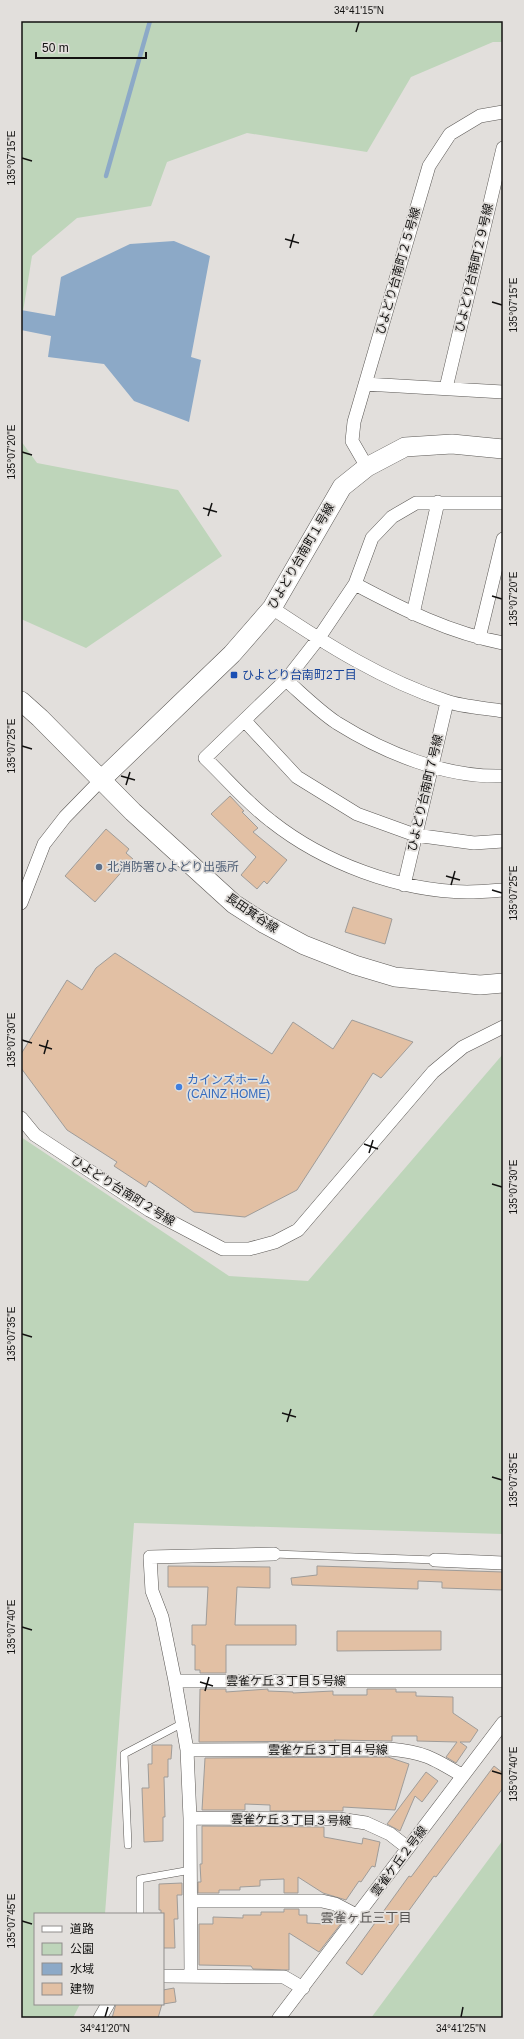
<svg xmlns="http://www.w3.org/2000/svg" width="524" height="2039" font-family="Helvetica,'Noto Sans JP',sans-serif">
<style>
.green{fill:#bed5ba}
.water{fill:#8ca9c7}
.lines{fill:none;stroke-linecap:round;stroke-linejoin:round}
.stream{stroke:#8ca9c7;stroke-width:4.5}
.building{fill:#e2c0a4;stroke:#9f9c99}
.lane-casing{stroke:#5b5855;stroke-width:8}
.street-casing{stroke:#5b5855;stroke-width:14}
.secondary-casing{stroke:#5b5855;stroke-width:20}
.lane{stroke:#fff;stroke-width:7}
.street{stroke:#fff;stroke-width:13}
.secondary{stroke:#fff;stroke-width:19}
.ticks{fill:none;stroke:#131211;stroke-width:1.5}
.transit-dot{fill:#1a4fb4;stroke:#e2dfdc;stroke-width:1.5}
.service-dot{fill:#5c6f8a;stroke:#e2dfdc;stroke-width:1.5}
.shop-dot{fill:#3f7fe0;stroke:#e2dfdc;stroke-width:1.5}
.labels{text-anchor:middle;stroke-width:3.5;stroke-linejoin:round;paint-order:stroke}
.street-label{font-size:12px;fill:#131211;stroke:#e2dfdc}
.transit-label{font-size:12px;fill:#164399;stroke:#e2dfdc;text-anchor:start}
.service-label{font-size:12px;fill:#4e5e75;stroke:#e2dfdc;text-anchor:start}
.shop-label{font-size:12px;fill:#366cbe;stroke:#e2dfdc;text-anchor:start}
.neighbourhood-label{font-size:13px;fill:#575452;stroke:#e2dfdc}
.neatline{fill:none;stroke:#131211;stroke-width:1.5}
.ticks-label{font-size:10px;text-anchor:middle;fill:#131211}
</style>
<rect width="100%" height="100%" fill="#e2dfdc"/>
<path class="green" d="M21,21h482v21h-10l-82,35 -44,75 -120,-19 -80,29 -16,44 -74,12 -45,38 -11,68z
M21,441l16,22 141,27 44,66 -136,92 -65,-29z
M503,1054v480l-369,-11 -29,391h-70v90h45l-7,14h-52v-881l208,139 79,5z
M503,1840v178h-132z"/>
<path class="water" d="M174,241l36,15 -19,101 10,3 -12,62 -55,-21 -30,-37 -56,-7 3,-21 -30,-6v-20l34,6 6,-39 69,-33z"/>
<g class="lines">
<path class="stream" d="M106,176l44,-155"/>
</g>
<path class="building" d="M230,796l14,15 -2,1 16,16 -5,4 34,28 -20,24 -3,-3 -7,8 -16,-14 15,-18 -45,-43z
M106,829l23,20 -3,4 7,6 -38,43 -30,-26z
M353,907l39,12 -7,25 -40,-12z
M115,953l157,101 21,-32 40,27 19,-29 61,22 -32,36 -8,-5 -76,117 -52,27 -51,-5 -45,-31 -3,6 -32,-21 3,-4 -50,-32 -46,-62v-14l46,-74 15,10 14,-22z
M168,1566l102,1v21l-33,-1 -2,38h61v20h-70v28h-26v-3h-5v-25h-3v-20h14l2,-38h-40z
M317,1566l186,6v18l-61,-2v-6l-24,-1v8l-126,-4 -1,-7 26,-3z
M337,1631h104v19l-104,1z
M200,1689h26v3l42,-3v2l25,1v1l40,-2v4h34v-6h29v3h20v4l37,1v16l25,17 -8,12h-10l7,5 -11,16 -10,-6 11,-15 -40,-1v-5h-25v5l-58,-1 2,1 -137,1z
M152,1745h20l-1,14h-3v18h-4l1,40h-2v24l-19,1 -2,-54h7l-1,-24h4z
M388,1757l21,7 -14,46 -52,-3v4h-73v-6l-25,-1v6h-43l3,-52z
M494,1766l9,7v15l-67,89 -2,-1 -72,99 -16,-12 63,-87 2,1z
M426,1772l12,9 -16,21 -7,-6 -15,35 -13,-7z
M202,1826l122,1v10l38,7 1,-6 17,4 -5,25 -3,-1 -11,16 -2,-1 -13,19 -23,-7 -25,-16v16h-14v-14l-24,1v6l-20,1v3h-21v3h-21v-11h3l-1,-18h2z
M182,1883v12h-5l1,24h-4l1,29h-12v-34h-2v-4h-2v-26z
M284,1909h15v6h8v8l18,1 8,-10 10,7 -24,31 -30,-19v37l-36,-1 -2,-3 -52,-1v-41h14v-7l30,1v-3h18v-3h23z
M174,1988l2,14 -13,2v-14z
M116,2004h46l-4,14h-46z"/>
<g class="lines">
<g class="lane-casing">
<path id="lane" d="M274,1554l161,6
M128,1845l-4,-91 59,-31
M140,1914v-35l51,-9"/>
</g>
<g class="street-casing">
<path id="street" d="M365,384l138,8
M446,388l57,-240
M367,467l-15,-26 2,-19 75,-256 21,-32 30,-18 23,-4
M503,503h-87l-24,14 -20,21 -17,46 -37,55 -32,41 -81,78c22,21 42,45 66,63 53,42 128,70 196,71 12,0 24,-1 36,-2
M355,584c47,25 95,49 148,59
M272,608c55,37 111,72 174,93 17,6 39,7 57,10
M413,614l25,-112
M479,638l24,-99
M286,680c16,14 33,31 51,43 48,30 109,55 166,53
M245,721l52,56 60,37 58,21 59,8 29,-2
M404,885l43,-183
M21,903l23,-59 21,-27 36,-37
M21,1118l14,17 114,75 74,39h26l26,-7 23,-12 135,-158 30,-25 40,-20
M435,1560l68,3
M175,1681l-13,-64 -10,-26 -2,-34 124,-3
M187,1750l202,-1c35,3 44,9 74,27
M190,1818l149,1 27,4 24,11 18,14
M191,1901h131l13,3 23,12
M163,1976l121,1 19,11
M191,1976l-1,-158 -3,-68 -12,-69h328
M100,2018l8,-14
M279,2018l224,-295"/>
</g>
<g class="secondary-casing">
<path id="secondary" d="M21,701l19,17 93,94 101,92 31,20 39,21 51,20 40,12 85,8 23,-2
M101,780l131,-126 40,-46 70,-121 25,-20 38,-20 47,-3 51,5"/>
</g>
<use href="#lane" class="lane"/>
<use href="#street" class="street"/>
<use href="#secondary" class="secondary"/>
</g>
<path class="ticks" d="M356,32l3,-10M22,158l10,3M285,239l14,4M290,248l4,-14M492,302l10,3M22,452l10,3M203,508l14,4M208,516l4,-13M492,596l10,3M22,746l10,3M121,776l14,4M126,785l4,-13M446,876l14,4M451,885l4,-14M492,890l10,3M22,1040l10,3M39,1045l13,4M44,1054l4,-14M364,1144l14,5M369,1153l4,-13M492,1184l10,3M22,1334l10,3M282,1413l14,4M287,1422l4,-13M492,1477l10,3M22,1627l10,3M200,1682l13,4M205,1691l4,-14M492,1771l10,3M22,1921l10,3M105,2017l3,-10M461,2017l2,-10"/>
<rect class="transit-dot" x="230" y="671" width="8" height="8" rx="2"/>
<circle class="service-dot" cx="99" cy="867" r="4"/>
<circle class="shop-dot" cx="179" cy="1087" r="4"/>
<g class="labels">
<g class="street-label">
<text transform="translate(474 268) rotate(-77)" y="4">ひよどり台南町２９号線</text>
<text transform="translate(398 271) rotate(-74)" y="4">ひよどり台南町２５号線</text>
<text transform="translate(301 556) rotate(-60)" y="4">ひよどり台南町１号線</text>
<text transform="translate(425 793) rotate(-77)" y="4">ひよどり台南町７号線</text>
<text transform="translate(252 913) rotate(34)" y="4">長田箕谷線</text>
<text transform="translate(123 1191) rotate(32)" y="4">ひよどり台南町２号線</text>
<text x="286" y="1685">雲雀ケ丘３丁目５号線</text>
<text x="328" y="1754">雲雀ケ丘３丁目４号線</text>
<text transform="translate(291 1820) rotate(1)" y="4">雲雀ケ丘３丁目３号線</text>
<text transform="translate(399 1861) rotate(-53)" y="4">雲雀ケ丘２号線</text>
</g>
<g class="transit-label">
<text x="242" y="679">ひよどり台南町2丁目</text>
</g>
<g class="service-label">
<text x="107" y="871">北消防署ひよどり出張所</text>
</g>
<g class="shop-label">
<text x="187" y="1084">カインズホーム<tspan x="187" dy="14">(CAINZ HOME)</tspan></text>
</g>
<g class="neighbourhood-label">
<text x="366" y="1922">雲雀ヶ丘三丁目</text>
</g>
</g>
<rect width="524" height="2039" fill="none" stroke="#e2dfdc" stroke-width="44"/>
<rect x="34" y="1913" width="130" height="92" fill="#e2dfdc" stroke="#8f8d8b"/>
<rect x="42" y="1926" width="20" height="6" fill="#ffffff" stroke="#8f8d8b"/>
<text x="70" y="1933" font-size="12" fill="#131211">道路</text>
<rect x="42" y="1943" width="20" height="12" fill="#bed5ba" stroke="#8f8d8b"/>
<text x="70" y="1953" font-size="12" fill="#131211">公園</text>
<rect x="42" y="1963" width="20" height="12" fill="#8ca9c7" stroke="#8f8d8b"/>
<text x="70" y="1973" font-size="12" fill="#131211">水域</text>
<rect x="42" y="1983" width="20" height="12" fill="#e2c0a4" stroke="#8f8d8b"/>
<text x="70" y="1993" font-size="12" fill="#131211">建物</text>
<path d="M36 52v6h110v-6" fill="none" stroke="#131211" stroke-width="2"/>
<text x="42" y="52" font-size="12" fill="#131211" stroke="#e2dfdc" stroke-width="3" paint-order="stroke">50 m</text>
<rect x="22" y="22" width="480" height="1995" class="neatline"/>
<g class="ticks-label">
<text x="359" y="14">34°41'15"N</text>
<text transform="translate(11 158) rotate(-90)" y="4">135°07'15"E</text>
<text transform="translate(513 305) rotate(-90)" y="4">135°07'15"E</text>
<text transform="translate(11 452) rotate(-90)" y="4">135°07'20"E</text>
<text transform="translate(513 599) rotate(-90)" y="4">135°07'20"E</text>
<text transform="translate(11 746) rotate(-90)" y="4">135°07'25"E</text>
<text transform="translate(513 893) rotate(-90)" y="4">135°07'25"E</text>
<text transform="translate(11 1040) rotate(-90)" y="4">135°07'30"E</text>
<text transform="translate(513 1187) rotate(-90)" y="4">135°07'30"E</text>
<text transform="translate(11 1334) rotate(-90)" y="4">135°07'35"E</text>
<text transform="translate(513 1480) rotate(-90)" y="4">135°07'35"E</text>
<text transform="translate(11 1627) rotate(-90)" y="4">135°07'40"E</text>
<text transform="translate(513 1774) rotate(-90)" y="4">135°07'40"E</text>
<text transform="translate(11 1921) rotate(-90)" y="4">135°07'45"E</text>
<text x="105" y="2032">34°41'20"N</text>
<text x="461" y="2032">34°41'25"N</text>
</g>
</svg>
